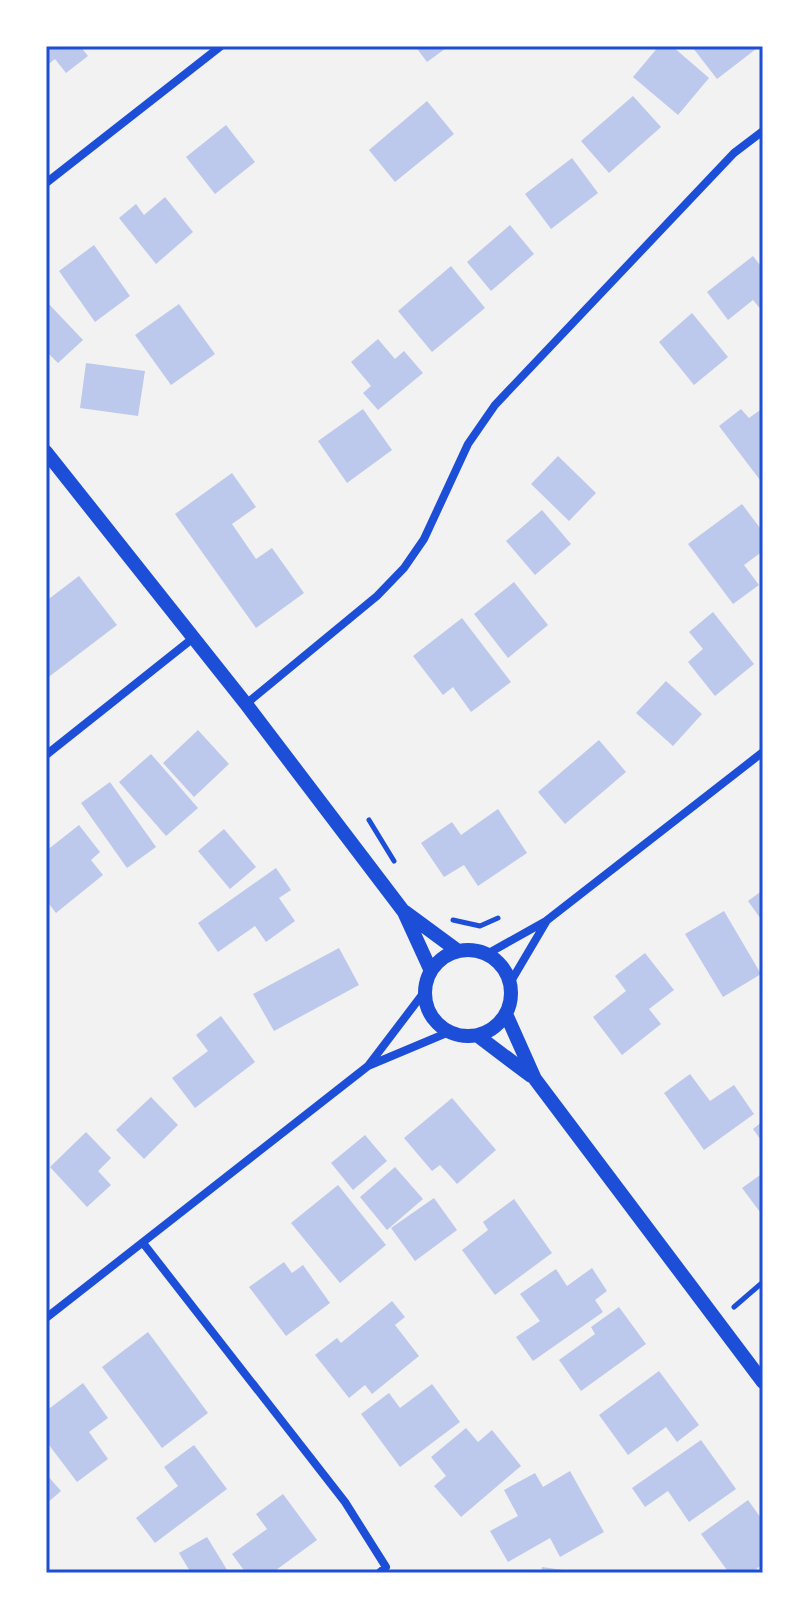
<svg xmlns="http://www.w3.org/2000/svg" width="809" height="1619" font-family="'PT Sans Narrow',sans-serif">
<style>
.building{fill:#bdc9ec}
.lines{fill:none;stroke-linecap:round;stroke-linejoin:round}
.path{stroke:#1d4ed8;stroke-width:5}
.minor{stroke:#1d4ed8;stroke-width:8}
.tertiary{stroke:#1d4ed8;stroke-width:14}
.neatline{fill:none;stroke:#1d4ed8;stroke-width:3}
</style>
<rect width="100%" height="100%" fill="#f2f2f2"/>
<path class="building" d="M46,46h34l8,10 -22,17 -11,-14 -9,7z
M415,46h34l-22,16z
M659,46h13l37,32 -31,37 -45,-38z
M696,46h57l3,3 -39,30 -24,-31z
M633,96l28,31 -52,46 -28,-32z
M427,101l27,33 -59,48 -26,-32z
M226,125l29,37 -40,32 -29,-37z
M572,158l26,35 -47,36 -26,-35z
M165,197l28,35 -37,32 -37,-46 17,-14 8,11z
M510,225l24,29 -43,37 -24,-29z
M94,245l36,51 -35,26 -36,-51z
M753,256l10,13v43l-10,-12 -25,20 -21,-28z
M451,266l34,42 -53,44 -34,-41z
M46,301l37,39 -25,23 -12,-12z
M179,304l36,50 -44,31 -36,-50z
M692,313l36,44 -34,28 -35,-43z
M378,339l17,20 9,-8 19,22 -45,37 -15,-17 8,-7 -20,-24z
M86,363l59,8 -7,45 -58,-8z
M763,408v70l-3,2 -41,-54 22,-17 8,9z
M363,409l29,41 -45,33 -29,-42z
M558,456l38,37 -27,28 -38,-37z
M232,473l24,34 -24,17 24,35 16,-11 32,45 -48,35 -81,-114z
M742,504l21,28v19l-19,14 15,20 -26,19 -45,-60z
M542,510l29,34 -36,31 -29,-34z
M79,576l38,49 -71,54v-78z
M514,582l34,43 -40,33 -34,-44z
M713,612l41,52 -39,32 -27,-34 15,-13 -14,-17z
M462,618l49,64 -40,30 -18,-25 -10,8 -30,-39z
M666,681l36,33 -29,32 -37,-33z
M198,730l31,34 -35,33 -31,-34z
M599,740l27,32 -61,52 -27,-32z
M151,754l47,54 -32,28 -47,-54z
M110,782l46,65 -29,21 -46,-65z
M498,809l29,44 -49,33 -14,-21 -20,12 -23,-34 31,-21 9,13z
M79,825l21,27 -9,8 12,15 -47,38 -10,-13v-49z
M224,829l32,38 -26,22 -32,-38z
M276,868l15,22 -12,8 16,23 -29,21 -11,-16 -37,26 -20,-29z
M763,890v32l-15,-21z
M724,911l37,63 -38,23 -38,-63z
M339,948l20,37 -85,46 -21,-37z
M645,953l29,37 -25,19 12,15 -39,31 -29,-38 33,-26 -11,-15z
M221,1016l34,46 -60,46 -23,-30 36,-27 -12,-16z
M690,1074l20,27 24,-16 20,29 -50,36 -40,-57z
M151,1097l27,28 -34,34 -28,-29z
M452,1098l44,52 -39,34 -17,-19 -8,6 -28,-33z
M763,1121v22l-10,-14z
M86,1132l25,26 -13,13 13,14 -24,22 -37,-40z
M365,1135l22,26 -34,29 -22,-27z
M395,1167l28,32 -36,31 -27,-33z
M763,1173v43l-21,-28z
M338,1185l48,60 -46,38 -49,-60z
M434,1198l23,32 -42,31 -24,-33z
M514,1199l38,54 -57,42 -33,-45 26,-20 -5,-8z
M284,1262l8,11 11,-8 27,38 -44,33 -37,-49z
M592,1268l15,23 -12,9 8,12 -70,49 -17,-24 24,-16 -20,-27 36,-25 11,17z
M392,1301l13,16 -10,8 24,31 -47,38 -7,-9 -16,13 -34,-43 22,-17 4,5z
M619,1307l27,37 -65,47 -22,-31 36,-26 -4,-7z
M148,1332l60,81 -46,35 -60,-81z
M659,1371l40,54 -22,17 -11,-15 -38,28 -29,-40z
M83,1383l25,35 -19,14 19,27 -31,23 -31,-41v-30z
M432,1384l28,38 -60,45 -39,-53 28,-21 11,15z
M466,1428l12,14 14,-12 29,36 -60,51 -27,-31 12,-10 -15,-19z
M701,1440l35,49 -47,33 -21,-31 -23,16 -13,-19z
M194,1445l33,44 -72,54 -19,-25 42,-32 -14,-19z
M570,1471l34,61 -44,25 -10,-19 -42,24 -18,-31 28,-15 -14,-26 31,-17 8,14z
M46,1474l15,17 -15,13z
M283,1494l34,46 -45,33h-26l-14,-19 35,-25 -11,-15z
M748,1500l15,21v43l-12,9h-22l-28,-39z
M207,1537l22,36h-38l-12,-20z
M542,1567l28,4v2h-29z"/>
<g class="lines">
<path class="path" d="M369,820l25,41
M453,920l27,6 18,-8
M734,1307l29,-25"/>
<path class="minor" d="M46,183l175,-137
M246,704l131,-108 27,-28 20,-29 44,-95 27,-39 239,-252 29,-22
M46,755l146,-116
M487,954l59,-33 217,-169
M510,983l36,-61
M368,1066l81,-34
M143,1243l202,259 41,65 -7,6
M46,1318l322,-252 57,-75"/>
<path class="tertiary" d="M46,452l200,252 158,208 27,59
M405,912l53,39
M425 993a43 43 0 1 1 86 0a43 43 0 1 1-86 0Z
M506,1014l29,65 228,303
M478,1036l53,40"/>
</g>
<rect width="809" height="1619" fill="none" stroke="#ffffff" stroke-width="96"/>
<rect x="48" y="48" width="713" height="1523" class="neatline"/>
</svg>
